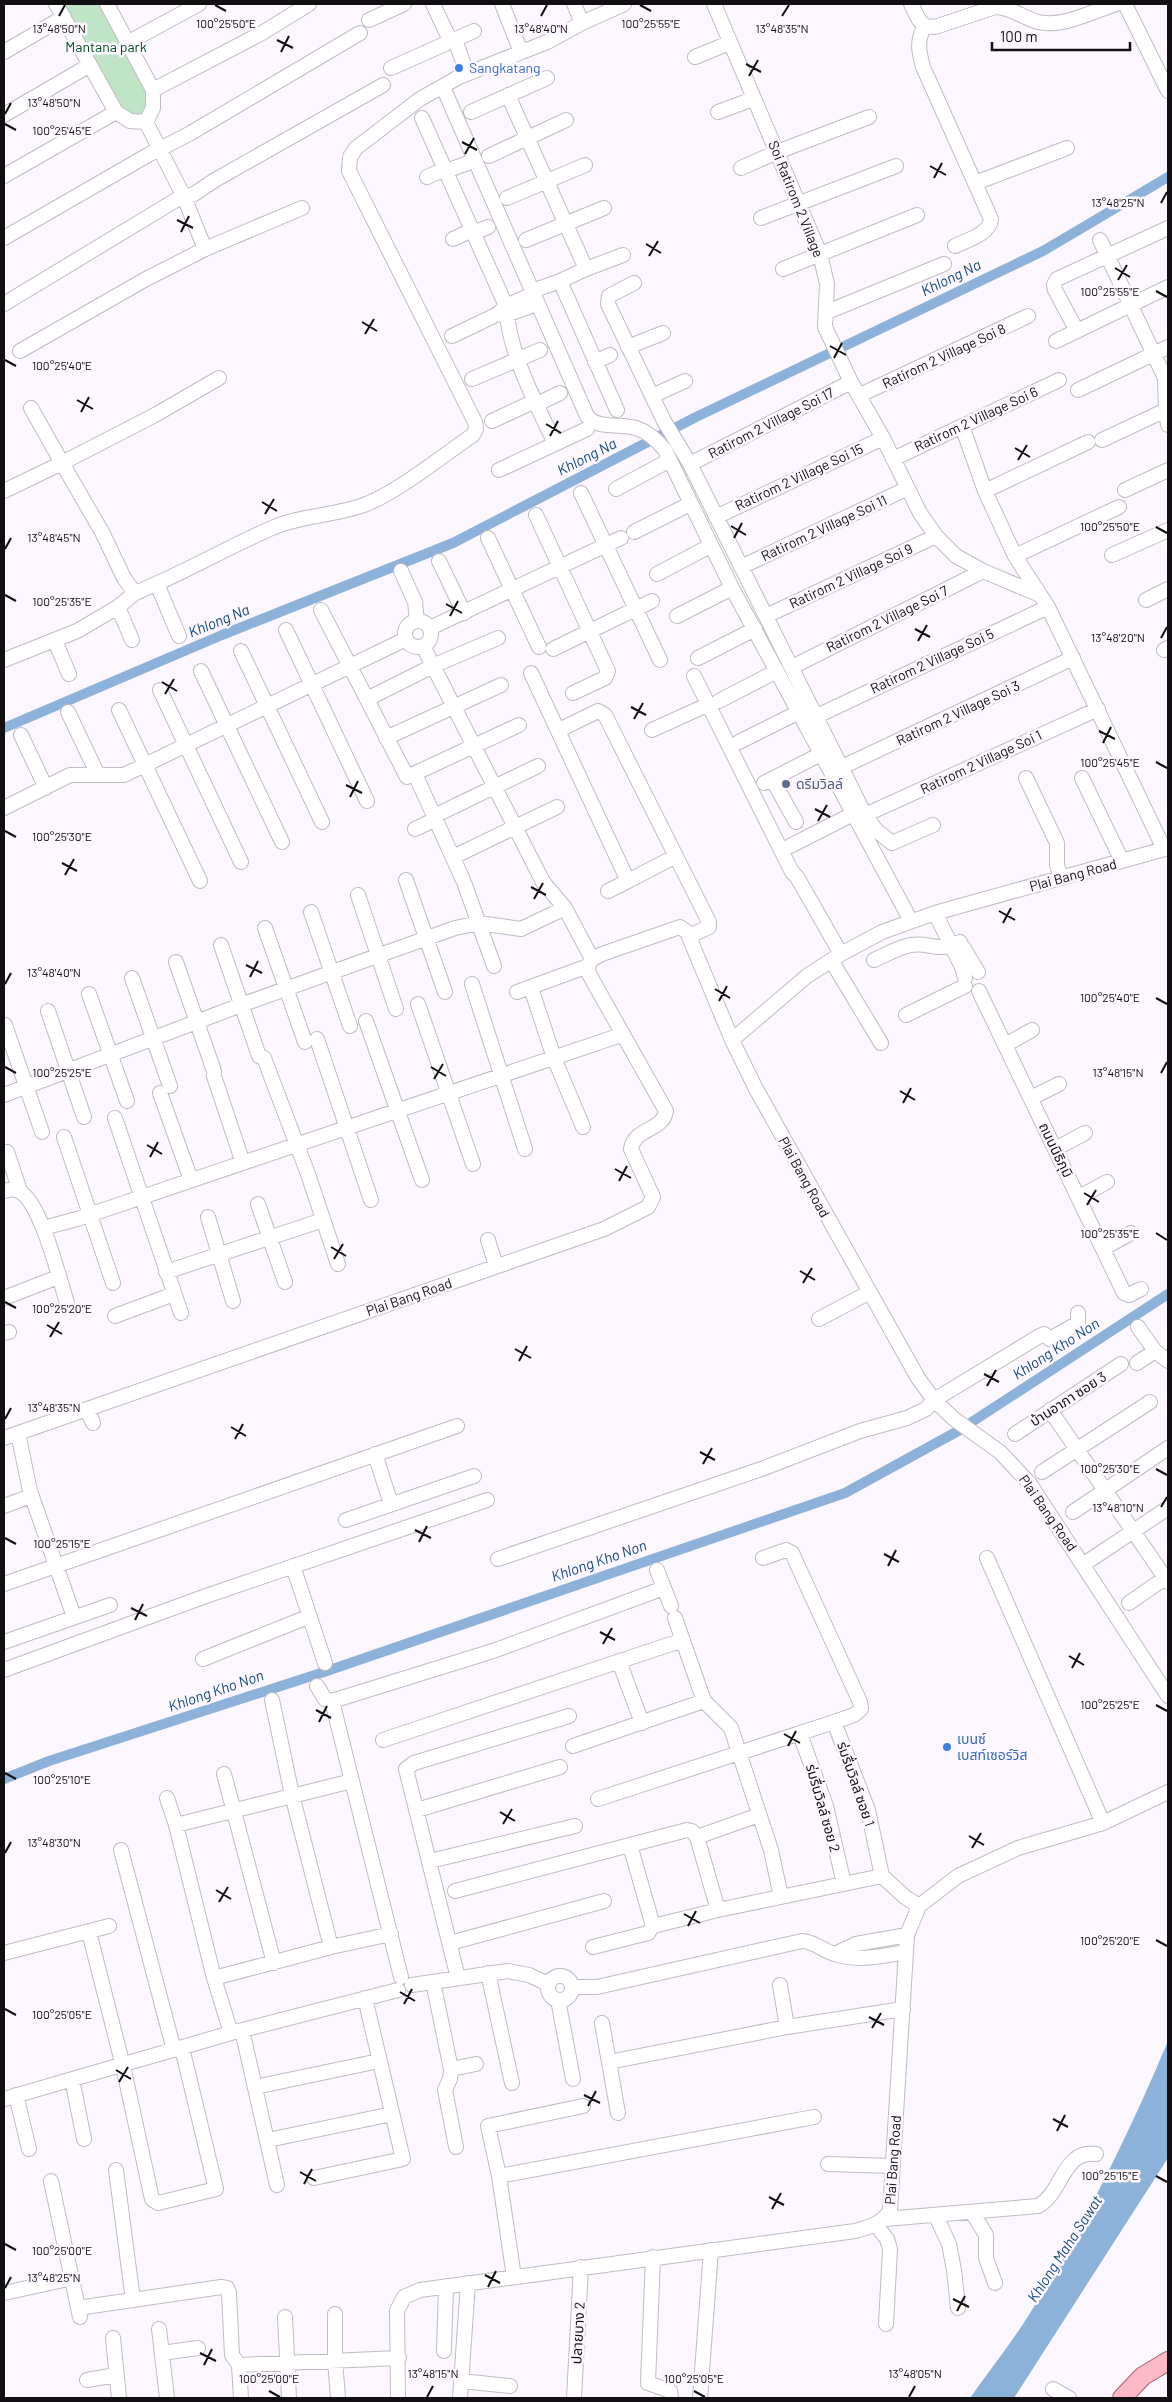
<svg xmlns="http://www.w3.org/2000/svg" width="1172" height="2402" font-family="Barlow,'Noto Sans Thai',sans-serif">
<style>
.green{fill:#bfe5c6}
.water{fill:#8db2d9}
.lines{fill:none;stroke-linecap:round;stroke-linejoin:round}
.canal{stroke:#8db2d9;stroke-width:10}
.minor-casing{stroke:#c1bbc3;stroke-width:16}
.major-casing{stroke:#a75f70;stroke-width:20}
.minor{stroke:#fff;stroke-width:14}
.major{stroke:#fbb9c7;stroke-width:18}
.ticks{fill:none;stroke:#110f12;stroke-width:2}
.shop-dot{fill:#3f7fe0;stroke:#fcf7ff;stroke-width:2}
.service-dot{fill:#5c6f8a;stroke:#fcf7ff;stroke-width:2}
.labels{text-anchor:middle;stroke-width:5;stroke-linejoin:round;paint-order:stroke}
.park-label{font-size:14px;fill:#024c1f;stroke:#fcf7ff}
.shop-label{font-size:14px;fill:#366cbe;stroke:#fcf7ff;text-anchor:start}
.street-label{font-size:14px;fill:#110f12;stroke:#fcf7ff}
.service-label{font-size:14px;fill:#4e5e75;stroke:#fcf7ff;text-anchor:start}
.water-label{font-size:15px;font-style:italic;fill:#124779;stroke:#fcf7ff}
.ticks-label{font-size:12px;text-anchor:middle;fill:#110f12;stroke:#fcf7ff;stroke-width:5;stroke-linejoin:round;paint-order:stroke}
</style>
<rect width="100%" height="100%" fill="#fcf7ff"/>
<path class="green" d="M57,4h50l44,87 -9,30 -26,-9z"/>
<path class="water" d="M1168,2041v117l-154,240h-44c22,-31 46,-61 65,-93 51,-85 95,-173 133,-264z"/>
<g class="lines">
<path class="canal" d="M4,728l218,-93 231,-92 243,-126 347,-166 125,-74
M4,1779l45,-18 275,-89 521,-179 113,-62 210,-137"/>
<g class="minor-casing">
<path id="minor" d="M56,4l60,108 14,9 16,1
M107,4l46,86v18l-7,14
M433,4l15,32 7,4 12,33
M502,4l19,48
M574,4l8,19
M714,4l106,250 7,30 -2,43 26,55 32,56 37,75 16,23 20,20 27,15 57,24
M911,4l8,16 6,6 10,1 60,-20c16,0 28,11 43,15 25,6 55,-11 78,-18
M1125,4l43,87
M369,20l35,-16
M925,26c-9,14 -6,26 -2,41l68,152c-1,15 -24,21 -36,27
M129,42l70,-38
M4,52l60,-35
M695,57l34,-14
M391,68l83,-37
M443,87l144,329c11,14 33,7 49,12 12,4 21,12 29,22l67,138 179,333
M153,90l109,-57 47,-29
M508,95l78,174 -26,12 57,129
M471,112l76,-34
M718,112l35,-13
M4,115l86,-50
M422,118l84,188c3,49 29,94 49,138
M146,122l38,75 21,52
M489,156l77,-36
M741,168l36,-16 92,-35
M446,171l22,-8
M4,176l112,-64
M427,177l18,-8
M975,183l92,-35
M507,198l78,-33
M761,218l135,-52
M473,233l15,-6
M4,238l144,-83 41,-21 171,-101
M453,239l19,-9
M526,240l78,-32
M1100,240l65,138 1,32 2,15
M586,269l37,-14
M783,269l134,-54
M634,283l-25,13 -1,8 56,117 26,43 175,351 11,15 16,13 41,-18
M532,291l28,-10
M4,304l172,-104 18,-6 21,-14 168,-95
M827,312l117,-48
M499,314l7,1 31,-11
M1077,331l-22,-41 -1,-5 3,-6 111,-51
M452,336l46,-22 8,-8 27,-12
M1056,341l112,-54
M628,347l35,-14
M20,351l126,-72 59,-30 97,-41
M595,362l15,-7
M472,379l68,-29
M1078,390l90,-43
M860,395l168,-79
M652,396l33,-15
M537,404l23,-11
M31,408l31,55 93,-48 64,-37
M492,421l43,-20
M962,426l23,65 30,65 33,51 116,242
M1102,440l64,-30
M893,459l166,-79
M690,464l161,-82
M499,470l88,-41
M616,489l54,-29
M1125,490l43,-20
M4,491l58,-28 40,69 22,46 11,15
M985,491l103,-49
M581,493l79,167
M536,515l72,156 -3,7 -32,15
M716,517l167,-79
M634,532l56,-28
M488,538l51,109
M1112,555l56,-25
M1015,556l104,-49
M439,561l25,52
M741,567l165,-78
M401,571l14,31 2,19
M657,574l53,-28
M157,584l22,52
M1146,600l22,-11
M118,607l14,33
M321,610l86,167 112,-52
M677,616l55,-28
M766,616l170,-80
M405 634a13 13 0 1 1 26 0a13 13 0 1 1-26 0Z
M430,628l191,-90
M286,630l81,171
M55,641l14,33
M423,646l120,236 22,26 27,51
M553,649l99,-48
M1164,650l4,-2
M241,651l81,171
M698,658l57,-29
M4,660l73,-29 41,-24 17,-14c47,-19 91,-45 137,-65 29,-13 62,-12 92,-23 34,-13 78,-49 109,-70l3,-6 -1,-7 -126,-251 1,-14 6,-9 64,-49 39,-22 88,-35 35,-19 42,-19
M792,667l191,-96
M201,671l81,171
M531,673l97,208 48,-25
M694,676l98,196 5,5 44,77
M160,690l81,172
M367,699l68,-34 63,-27
M719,701l58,-30
M119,710l81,171
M68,712l30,63
M817,716l231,-109
M559,730l39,-19 7,4 104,207v5l-20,9
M652,730l55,-25
M21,735l25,53
M386,738l115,-53
M739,742l60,-30
M842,767l231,-109
M415,774l48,106
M1026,778l31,65v22l4,13
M1082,778l40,83
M772,779l24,43
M764,783l57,-29
M4,808l66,-33h54l282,-136
M865,815l233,-106
M434,816l104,-50
M415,829l21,-10
M790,846l63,-32
M453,857l104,-50
M406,880l39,112
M465,885l29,81
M608,891l20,-10
M358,895l38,114
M311,912l39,114
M935,913l27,54 3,11
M265,928l40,114
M221,945l38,111
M963,947l15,25
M831,960l50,83
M874,960c12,-5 24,-13 37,-15 21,-3 24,8 49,-3
M176,962l38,109
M132,978l38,108
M472,984l53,165
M979,991l145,302 5,2 12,-6
M517,992l71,-26
M89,994l38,107
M533,994l21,64 29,69
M418,1004l55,160
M48,1011l36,106
M906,1015l59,-29
M366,1021l56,159
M5,1025l37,107
M317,1039l54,161
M732,1040l75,-64 34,-22 41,-22 53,-19 233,-65
M1005,1045l27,-15
M264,1058l44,116 30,90
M214,1076l29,87
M160,1093l31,87
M4,1095l237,-90 214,-77 24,-5 42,6 44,-21
M1031,1098l28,-14
M115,1118l66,195
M64,1137l49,146
M1055,1149l30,-16
M7,1152l13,39
M4,1191c5,-1 10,-3 15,0 22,11 40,87 48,112
M1079,1197l28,-15
M258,1204l27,78
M208,1217l25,84
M43,1228l34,-9 544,-184
M488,1240l8,26
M1104,1248l27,-15
M166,1272l157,-52
M4,1298l54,-21
M115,1316l59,-22
M819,1319l49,-26
M1138,1327l17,24 13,10
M4,1333l5,-1
M1137,1363l18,-12
M87,1409l6,14
M1050,1410l118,172
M18,1433l12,58 44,126
M1015,1434l106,-70
M4,1438l600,-209 44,-22 5,-10 -22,-48c3,-21 32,-18 35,-38l-77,-137 -1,-8 4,-7 10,-5 78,-27 7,5 45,108 24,49 162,289 16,22 20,19 46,33 30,32 138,212
M375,1454l16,50
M1042,1472l108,-70
M4,1506l27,-10
M1073,1512l95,-64
M346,1520l128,-44
M987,1558l116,265
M498,1559l266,-91 96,-37 47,-13 19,-9 8,-9 104,-63 6,-3 6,5 28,-16v-10
M1084,1564l84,-56
M293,1566l32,97
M657,1570l14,36
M4,1584l453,-158
M1129,1603l39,-27
M675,1618l29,83 27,27 40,122 10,47
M4,1642l106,-37
M203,1659l107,-43
M619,1661l23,62
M4,1670l202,-74 281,-96
M317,1686l8,13 7,2 161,-50 171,-63
M272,1700l20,95 39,152
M332,1701l69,276
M834,1722l34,88 14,66
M800,1734l26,72 18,78
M383,1740l300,-100
M573,1746l131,-45
M224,1774l50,189
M167,1798l9,27 38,153 17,55
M598,1799l236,-77 20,-7 7,-6 -1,-7 -68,-149 -6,-3 -23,8
M417,1810l143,-43
M176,1825l176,-44
M697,1837l62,-22
M630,1845l23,81
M121,1850l53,200
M430,1861l145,-35
M882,1876l23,21 14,9
M455,1891l232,-61 5,1 5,6 21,73
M89,1932l34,134 29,133 6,4 58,-14 -34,-141
M450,1943l154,-42
M593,1947l55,-14 5,-7 65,-16 164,-34
M4,1953l105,-27
M834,1954l22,-10 51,-9
M488,1973l24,110
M548 1988a12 12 0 1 1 24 0a12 12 0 1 1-24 0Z
M214,1978l117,-31 60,-13
M458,1978l-52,-209 8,-6 155,-47
M433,1982l18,87 -1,10 -5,11 11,57
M412,1985l96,-14 21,4 19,9
M780,1985l7,42
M572,1987h25l205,-46c12,0 21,10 33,13 24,8 47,2 71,-2
M558,2000l15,79
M602,2023l16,90
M242,2030l35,155
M609,2062l178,-35 116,-18
M451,2069l25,-5
M72,2079l12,60
M255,2087l124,-26
M16,2095l13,54
M4,2099l227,-66 167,-43
M268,2140l124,-26
M828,2164l65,2
M116,2170l17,130
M499,2176l315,-59
M314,2178l89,-19 -38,-161
M51,2181l29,136
M972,2212l14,23v23l9,25
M936,2216l13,28 5,26 4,38
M885,2219l153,-13c24,-12 25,-57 58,-52
M876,2225l11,14 3,10 -4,75
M653,2257l-5,126 22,8 1,7
M514,2277l-15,-101 -11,-50 95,-20
M4,2293l68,-15
M78,2308l143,-21 6,1 2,5 3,62 7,10 160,-7
M335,2314v47l3,37
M285,2317l4,81
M159,2329l8,69
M113,2338l6,60
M444,2351l2,-65
M162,2353l36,-5
M239,2365l2,33
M87,2380l29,-5
M461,2381l49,5
M1053,2389l16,9
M398,2398l-1,-87 7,-14 16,-7 435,-59c15,-4 26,-7 35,-20l17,-276 12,-29 39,-30 60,-28 85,-25 65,-31
M460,2398l8,-115
M574,2398l7,-131
M700,2398l11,-148"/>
</g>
<g class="major-casing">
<path id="major" d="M1122,2398l21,-22 25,-15"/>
</g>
<use href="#minor" class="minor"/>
<use href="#major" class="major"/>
</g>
<path class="ticks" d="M215,5l11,6M640,5l11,6M59,16l6,-11M541,16l6,-11M782,16l7,-11M277,40l16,8M281,52l8,-16M746,64l15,8M749,76l9,-16M5,114l6,-11M5,124l11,6M462,142l15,8M465,154l9,-16M930,166l16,9M934,178l8,-15M1161,203l6,-11M177,220l16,8M181,232l8,-16M646,244l15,9M649,256l9,-15M1115,268l15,9M1118,280l9,-15M1156,291l11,6M362,322l15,9M365,334l9,-15M830,346l16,9M834,358l8,-15M5,360l11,6M77,400l16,9M81,412l8,-15M546,424l15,9M550,436l8,-15M1015,448l15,9M1018,460l9,-15M262,502l15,9M265,514l9,-15M731,526l15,9M1156,527l11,6M734,538l8,-15M5,549l6,-11M5,595l11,6M446,604l16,9M450,616l8,-15M915,629l15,8M1161,638l6,-11M918,641l9,-16M162,682l15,9M165,694l9,-15M631,707l15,8M634,719l9,-16M1099,731l16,8M1103,743l8,-16M1156,762l11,6M346,785l16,8M350,797l8,-16M815,809l15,8M818,821l9,-16M5,831l11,6M62,863l15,8M65,875l9,-16M531,887l15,8M534,899l9,-16M999,911l16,9M1003,923l8,-15M246,965l16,8M250,977l8,-16M5,984l6,-11M715,989l15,9M1156,998l11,6M719,1001l8,-15M5,1067l11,6M431,1067l15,9M1161,1073l6,-11M434,1079l9,-15M900,1091l15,9M903,1103l8,-15M147,1145l15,9M150,1157l8,-15M615,1169l16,9M619,1181l8,-15M1084,1193l15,9M1087,1205l9,-15M1156,1233l11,7M331,1247l15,9M334,1259l9,-15M800,1271l15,9M803,1283l9,-15M5,1302l11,6M47,1325l15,9M50,1337l9,-15M515,1349l16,9M519,1361l8,-15M984,1374l15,8M987,1386l9,-16M5,1419l6,-11M231,1427l15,9M235,1439l8,-15M700,1452l15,8M703,1464l9,-16M1156,1469l11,6M1161,1507l6,-10M415,1530l16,8M5,1538l11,6M419,1542l8,-16M884,1554l15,8M888,1566l8,-16M131,1608l16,8M135,1620l8,-16M600,1632l15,8M603,1644l9,-16M1069,1656l15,9M1072,1668l8,-15M1156,1705l11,6M316,1710l15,8M319,1722l8,-16M784,1734l16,9M788,1746l8,-15M5,1773l11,6M500,1812l15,9M503,1824l9,-15M969,1836l15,9M972,1848l9,-15M5,1853l6,-11M216,1890l15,9M219,1902l9,-15M684,1914l16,9M688,1926l8,-15M1156,1940l11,6M400,1992l15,9M404,2004l8,-15M5,2009l11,6M869,2017l15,8M872,2028l9,-15M116,2070l15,9M119,2082l9,-15M584,2095l16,8M588,2106l8,-15M1053,2119l15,8M1057,2131l8,-16M300,2172l16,9M1156,2176l11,6M304,2184l8,-15M769,2197l15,8M772,2209l9,-16M5,2244l11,6M485,2275l15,8M488,2287l8,-16M5,2288l6,-11M953,2299l16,8M957,2311l8,-15M200,2353l16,8M204,2365l8,-16M269,2391l11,6M694,2391l11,6M427,2397l6,-11M909,2397l6,-11"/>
<g class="shop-dot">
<circle cx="459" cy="68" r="5"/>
<circle cx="947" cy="1747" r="5"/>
</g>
<circle class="service-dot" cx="786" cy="784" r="5"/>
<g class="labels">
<g class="park-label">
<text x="106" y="52">Mantana park</text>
</g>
<g class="shop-label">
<text x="469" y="73">Sangkatang</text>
<text x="957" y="1744">เบนซ์<tspan x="957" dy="16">เบสท์เซอร์วิส</tspan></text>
</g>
<g class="street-label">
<text transform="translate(796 199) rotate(68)" y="5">Soi Ratirom 2 Village</text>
<text transform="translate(944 356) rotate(-25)" y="5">Ratirom 2 Village Soi 8</text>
<text transform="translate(976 419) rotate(-25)" y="5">Ratirom 2 Village Soi 6</text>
<text transform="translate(771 423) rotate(-27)" y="5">Ratirom 2 Village Soi 17</text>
<text transform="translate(799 477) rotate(-25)" y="5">Ratirom 2 Village Soi 15</text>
<text transform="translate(824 528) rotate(-25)" y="5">Ratirom 2 Village Soi 11</text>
<text transform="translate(851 576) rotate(-25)" y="5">Ratirom 2 Village Soi 9</text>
<text transform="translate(887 619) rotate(-26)" y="5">Ratirom 2 Village Soi 7</text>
<text transform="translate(932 661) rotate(-25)" y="5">Ratirom 2 Village Soi 5</text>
<text transform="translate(958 713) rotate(-25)" y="5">Ratirom 2 Village Soi 3</text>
<text transform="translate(981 762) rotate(-25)" y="5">Ratirom 2 Village Soi 1</text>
<text transform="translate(1073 875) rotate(-15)" y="5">Plai Bang Road</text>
<text transform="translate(1056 1150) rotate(64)" y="5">ถนนนิธิภุมิ</text>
<text transform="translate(804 1177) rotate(61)" y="5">Plai Bang Road</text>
<text transform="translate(409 1297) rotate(-19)" y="5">Plai Bang Road</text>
<text transform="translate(1068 1399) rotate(-33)" y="5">บ้านอาภา ซอย 3</text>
<text transform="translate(1048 1513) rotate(55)" y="5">Plai Bang Road</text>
<text transform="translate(856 1784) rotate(71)" y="5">ร่มรื่นวิลล์ ซอย 1</text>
<text transform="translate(823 1808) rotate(74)" y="5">ร่มรื่นวิลล์ ซอย 2</text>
<text transform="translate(893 2160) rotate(-86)" y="5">Plai Bang Road</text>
<text transform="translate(578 2333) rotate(-87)" y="5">ปลายบาง 2</text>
</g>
<g class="service-label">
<text x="796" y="789">ดรีมวิลล์</text>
</g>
<g class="water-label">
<text transform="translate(951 278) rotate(-26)" y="5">Khlong Na</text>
<text transform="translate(587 457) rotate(-27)" y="5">Khlong Na</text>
<text transform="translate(219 621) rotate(-22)" y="5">Khlong Na</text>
<text transform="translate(1056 1349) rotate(-33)" y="5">Khlong Kho Non</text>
<text transform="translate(599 1561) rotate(-19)" y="5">Khlong Kho Non</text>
<text transform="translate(216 1691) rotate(-19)" y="5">Khlong Kho Non</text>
<text transform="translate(1065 2249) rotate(-57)" y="5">Khlong Maha Sawat</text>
</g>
</g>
<g class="ticks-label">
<text x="226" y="28">100°25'50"E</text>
<text x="651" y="28">100°25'55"E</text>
<text x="59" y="33">13°48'50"N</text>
<text x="541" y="33">13°48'40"N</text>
<text x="782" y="33">13°48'35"N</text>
<text x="54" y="107">13°48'50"N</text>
<text x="62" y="135">100°25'45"E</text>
<text x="1118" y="207">13°48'25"N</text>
<text x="1110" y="296">100°25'55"E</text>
<text x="62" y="370">100°25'40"E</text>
<text x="1110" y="531">100°25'50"E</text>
<text x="54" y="542">13°48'45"N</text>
<text x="62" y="606">100°25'35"E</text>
<text x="1118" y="642">13°48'20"N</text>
<text x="1110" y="767">100°25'45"E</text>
<text x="62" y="841">100°25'30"E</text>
<text x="54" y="977">13°48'40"N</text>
<text x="1110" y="1002">100°25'40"E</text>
<text x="1118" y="1077">13°48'15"N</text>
<text x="62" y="1077">100°25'25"E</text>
<text x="1110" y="1238">100°25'35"E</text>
<text x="62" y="1313">100°25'20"E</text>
<text x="54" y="1412">13°48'35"N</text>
<text x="1110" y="1473">100°25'30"E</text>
<text x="1118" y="1512">13°48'10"N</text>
<text x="62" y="1548">100°25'15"E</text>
<text x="1110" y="1709">100°25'25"E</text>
<text x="62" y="1784">100°25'10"E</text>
<text x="54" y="1847">13°48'30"N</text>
<text x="1110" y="1945">100°25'20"E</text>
<text x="62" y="2019">100°25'05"E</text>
<text x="1110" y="2180">100°25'15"E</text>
<text x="62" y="2255">100°25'00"E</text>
<text x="54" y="2282">13°48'25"N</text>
<text x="433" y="2378">13°48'15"N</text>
<text x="915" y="2378">13°48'05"N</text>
<text x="269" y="2383">100°25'00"E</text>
<text x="694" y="2383">100°25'05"E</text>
</g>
<rect width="1172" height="2402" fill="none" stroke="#110f12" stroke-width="10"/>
<path d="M992 42v8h138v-8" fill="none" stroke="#110f12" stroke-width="2.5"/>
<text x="1000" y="42" font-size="15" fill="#110f12" stroke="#fcf7ff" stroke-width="4" paint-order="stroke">100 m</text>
</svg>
